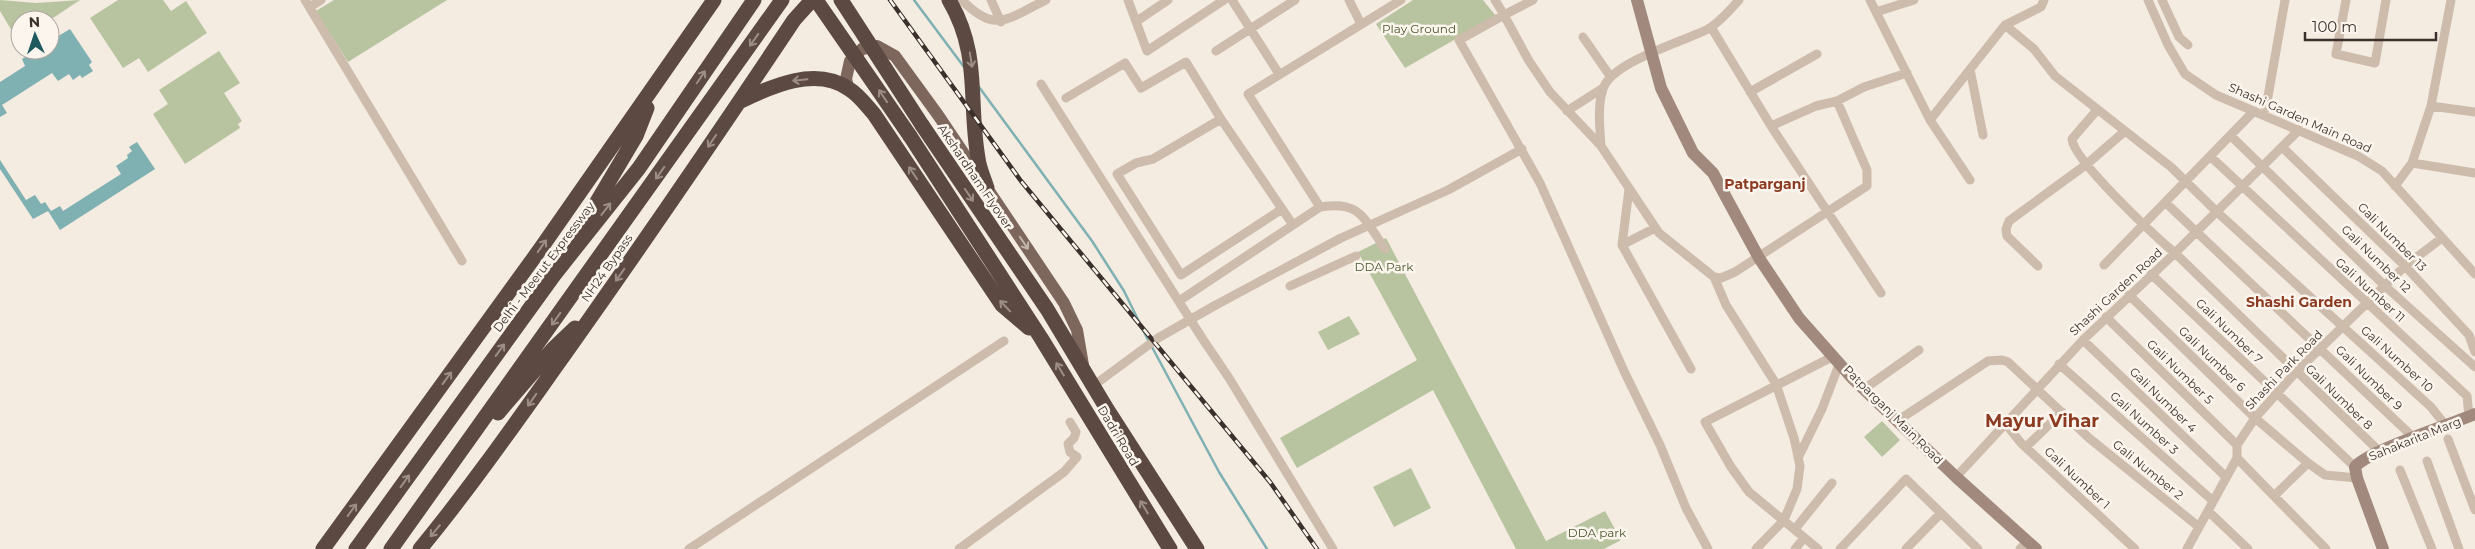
<svg xmlns="http://www.w3.org/2000/svg" width="2475" height="549" font-family="Montserrat,sans-serif">
<style>
.green{fill:#b8c4a0}
.water{fill:#7fb0b2}
.lines{fill:none;stroke-linecap:round;stroke-linejoin:round}
.stream{stroke:#7fb0b2;stroke-width:2.5}
.street{stroke:#cdbbac;stroke-width:9}
.secondary{stroke:#a18a7d;stroke-width:12}
.primary{stroke:#7d675c;stroke-width:12}
.highway{stroke:#5c4a42;stroke-width:15}
.rail-casing{stroke:#3b302b;stroke-width:4.5}
.rail{stroke:#fbf5ee;stroke-width:2.5;stroke-dasharray:8;stroke-linecap:butt}
.street-bridge{stroke:#cdbbac;stroke-width:9}
.highway-bridge{stroke:#5c4a42;stroke-width:15}
.oneway{stroke:#9c8e87}
.oneway2{stroke:#c2b5ac}
.labels{text-anchor:middle;stroke-width:5;stroke-linejoin:round;paint-order:stroke}
.park-label{font-size:12px;fill:#4a5a2e;stroke:#fbf5ee}
.street-label{font-size:12px;fill:#3b302b;stroke:#fbf5ee}
.neighbourhood-label{font-size:14px;font-weight:bold;fill:#8c3b22;stroke:#fbf5ee}
.district-label{font-size:18px;font-weight:bold;fill:#8c3b22;stroke:#fbf5ee}
</style>
<rect width="100%" height="100%" fill="#f4ebe1"/>
<path class="green" d="M0,0l36,3 44,-3 -30,20h-30l-2,21 -18,-30z
M118,0h45l8,11 15,-10 21,32 -59,39 -9,-14 -16,10 -33,-50z
M334,0h113l-99,62 -32,-51z
M1413,0h70l13,16 -91,52 -29,-44z
M219,51l21,32 -16,10 18,28 -4,3 2,4 -55,36 -32,-50 15,-10 -9,-14z
M1386,238l160,303 59,-30 16,29 -17,9h-88l-83,-159 -136,78 -17,-30 137,-78 -59,-108z
M1349,316l11,18 -32,16 -10,-18z
M1882,421l18,19 -18,17 -18,-20z
M1411,468l20,40 -37,19 -21,-40z"/>
<path class="water" d="M70,29l22,33 -3,3 4,6 -11,7 -2,-3 -7,5 -4,-6 -11,7 -6,-8 -50,32 5,8 -7,4v-35l25,-16 -3,-7 15,-9h13v-9z
M137,142l18,27 -95,61 -12,-19 -15,8 -33,-50v-9l26,40 9,-5 6,9 4,-2 6,9 9,-5 3,5 58,-37 -5,-8 12,-8 -1,-3 5,-4 -3,-4z"/>
<g class="lines">
<path class="stream" d="M914,0l50,67
M979,87l113,154 32,50 25,51
M1152,347l67,125 48,77"/>
<path class="street" d="M305,0l157,261
M962,0c34,35 46,18 84,0
M991,0l10,22
M1128,0l19,51 77,-51
M1232,0l47,74
M1349,0l12,24
M1495,0l9,15 29,-15
M1870,0l60,120 40,60
M2148,0l20,45 17,29 31,21 142,61 24,15 93,103
M2162,0l17,37 9,8
M2346,0l-10,54 39,9 11,-63
M310,7l11,-7
M1876,12l38,-12
M1137,21l31,-21
M2005,25l36,-18 3,-7
M1711,27l60,99 110,167
M1583,37l27,39
M1216,51l79,-51
M1970,69l13,66
M1041,84l161,254 27,40 104,171
M1750,92l67,-38
M1066,98l59,-35 16,25 45,-26 35,57 72,106
M2431,106l44,6
M2266,108l19,-108
M2097,110l-25,29c1,21 84,98 103,114l205,199
M1567,111l36,-23
M1221,119l-68,40 -17,4 -19,11 64,101 101,-66
M1930,120l75,-95 29,24 21,27 116,91 46,45 214,195 15,19
M1771,126l45,-20 21,-5 27,-14 43,-14
M2231,136l154,150 90,81
M1601,146c-1,-18 -4,-39 2,-57 8,-27 80,-47 105,-60 11,-6 23,-20 31,-29
M2282,147l123,119 64,69 6,17
M2211,157l256,239 2,21
M2412,163l63,10
M2395,186l17,-23 19,-57 20,-106
M1629,189l-7,56 69,124
M2166,203l248,235
M1320,207l-72,-113 153,-94
M1622,245l33,-17
M2104,265l150,-154
M2038,266l-31,-30 -1,-7 3,-8 78,-57 38,-33
M2151,274l204,193
M1714,277l12,28 50,79 18,54 6,28 -3,23 -13,31 -28,29
M1290,286l66,-30
M2129,295l126,123 53,45 17,12 32,3
M1179,301l141,-94c41,-7 44,12 65,42
M1214,306l127,-68 107,-48 74,-41
M2106,317l131,128
M2083,340l143,137
M2059,364l154,137
M1093,386l65,-48
M1864,389l55,-39
M1897,421l91,-60 14,-1 6,2 81,76 110,89
M2005,423l16,20 114,106
M2448,439l27,71
M2026,447l36,-35
M1798,458l24,-49 18,-47
M2237,458l37,38
M2427,461l32,88
M2308,463l-34,33 52,53
M2400,470l32,79
M1956,477l127,-137 92,-87 124,-123
M2208,511l40,38
M1795,529l37,-46
M689,549l315,-208
M959,549l105,-77 13,-15 -7,-5 -2,-8 6,-6 2,-6 -6,-10
M1708,549l-22,-41 -26,-63 -36,-74 -84,-188 -81,-143 45,-25 25,46 21,31 51,54 58,87 55,44 7,1 14,-6 132,-86v-16l-30,-69
M1795,549l9,-11
M1818,549l-69,-57 -18,-25 -26,-45 129,-66
M1840,549l66,-70 72,70
M1906,549l35,-36
M2020,549l8,-8
M2187,549l50,-91v-13l18,-27 41,-46 109,-106 37,-28"/>
<path class="secondary" d="M1637,0l24,88 32,65 20,20 46,85 40,60 54,61 103,98 80,72
M2383,549l-26,-71 -2,-11c12,-16 97,-43 120,-53"/>
<path class="primary" d="M848,87l-2,-8 4,-18 12,-12 15,-3 18,10 43,59 126,188 13,27 6,35"/>
<path class="highway" d="M949,0c32,54 19,100 29,158 1,10 6,20 9,30
M741,101c31,-15 75,-35 108,-12 10,6 17,16 25,25l128,191 27,23
M922,125l125,184 60,100 90,140
M910,136l131,202 129,211
M579,232l57,-96 11,-28
M498,413l55,-64 22,-21
M323,549l218,-301 173,-248
M356,549l198,-274 85,-107 115,-168
M391,549l391,-549
M420,549c52,-63 99,-131 147,-198 77,-109 153,-220 227,-331l18,-20"/>
<g class="rail-casing">
<path id="rail" d="M890,0l131,181 249,301 47,67"/>
</g>
<use href="#rail" class="rail"/>
<path class="street-bridge" d="M1158,338l56,-32"/>
<path class="highway-bridge" d="M816,0l94,136
M841,0l81,125"/>
</g>
<defs><path id="oneway-shaft" d="M-6 0H5M1.5-3L5.5 0L1.5 3" fill="none" stroke-width="1.6" stroke-linecap="round" stroke-linejoin="round" transform="scale(1.25)"/></defs>
<g class="oneway">
<use href="#oneway-shaft" transform="translate(754 40) rotate(125)"/>
<use href="#oneway-shaft" transform="translate(971 60) rotate(81)"/>
<use href="#oneway-shaft" transform="translate(701 77) rotate(-56)"/>
<use href="#oneway-shaft" transform="translate(800 80) rotate(174)"/>
<use href="#oneway-shaft" transform="translate(883 96) rotate(-124)"/>
<use href="#oneway-shaft" transform="translate(712 141) rotate(124)"/>
<use href="#oneway-shaft" transform="translate(660 173) rotate(125)"/>
<use href="#oneway-shaft" transform="translate(913 173) rotate(-124)"/>
<use href="#oneway-shaft" transform="translate(969 195) rotate(56)"/>
<use href="#oneway-shaft" transform="translate(606 209) rotate(-52)"/>
<use href="#oneway-shaft" transform="translate(542 246) rotate(-55)"/>
<use href="#oneway-shaft" transform="translate(620 275) rotate(125)"/>
<use href="#oneway-shaft" transform="translate(1005 306) rotate(-134)"/>
<use href="#oneway-shaft" transform="translate(556 319) rotate(125)"/>
<use href="#oneway-shaft" transform="translate(500 350) rotate(-54)"/>
<use href="#oneway-shaft" transform="translate(1060 369) rotate(-121)"/>
<use href="#oneway-shaft" transform="translate(447 378) rotate(-54)"/>
<use href="#oneway-shaft" transform="translate(532 400) rotate(125)"/>
<use href="#oneway-shaft" transform="translate(405 481) rotate(-54)"/>
<use href="#oneway-shaft" transform="translate(1144 507) rotate(-121)"/>
<use href="#oneway-shaft" transform="translate(352 510) rotate(-54)"/>
<use href="#oneway-shaft" transform="translate(435 531) rotate(130)"/>
</g>
<use class="oneway2" href="#oneway-shaft" transform="translate(1024 243) rotate(56)"/>
<g class="labels">
<g class="park-label">
<text x="1419" y="33">Play Ground</text>
<text x="1384" y="271">DDA Park</text>
<text x="1597" y="537">DDA park</text>
</g>
<g class="street-label">
<text transform="translate(2300 118) rotate(24)" y="4">Shashi Garden Main Road</text>
<text transform="translate(975 177) rotate(56)" y="4">Akshardham Flyover</text>
<text transform="translate(2392 237) rotate(45)" y="4">Gali Number 13</text>
<text transform="translate(2376 259) rotate(44)" y="4">Gali Number 12</text>
<text transform="translate(544 267) rotate(-53)" y="4">Delhi - Meerut Expressway</text>
<text transform="translate(607 268) rotate(-55)" y="4">NH24 Bypass</text>
<text transform="translate(2370 290) rotate(42)" y="4">Gali Number 11</text>
<text transform="translate(2116 292) rotate(-43)" y="4">Shashi Garden Road</text>
<text transform="translate(2229 331) rotate(44)" y="4">Gali Number 7</text>
<text transform="translate(2212 359) rotate(44)" y="4">Gali Number 6</text>
<text transform="translate(2397 359) rotate(42)" y="4">Gali Number 10</text>
<text transform="translate(2284 370) rotate(-46)" y="4">Shashi Park Road</text>
<text transform="translate(2180 372) rotate(44)" y="4">Gali Number 5</text>
<text transform="translate(2369 378) rotate(44)" y="4">Gali Number 9</text>
<text transform="translate(2339 397) rotate(44)" y="4">Gali Number 8</text>
<text transform="translate(2163 400) rotate(44)" y="4">Gali Number 4</text>
<text transform="translate(1893 415) rotate(45)" y="4">Patparganj Main Road</text>
<text transform="translate(2144 423) rotate(42)" y="4">Gali Number 3</text>
<text transform="translate(1118 436) rotate(59)" y="4">Dadri Road</text>
<text transform="translate(2415 439) rotate(-22)" y="4">Sahakarita Marg</text>
<text transform="translate(2148 470) rotate(39)" y="4">Gali Number 2</text>
<text transform="translate(2077 478) rotate(43)" y="4">Gali Number 1</text>
</g>
<g class="neighbourhood-label">
<text x="1765" y="189">Patparganj</text>
<text x="2299" y="307">Shashi Garden</text>
</g>
<g class="district-label">
<text x="2042" y="427">Mayur Vihar</text>
</g>
</g>
<g transform="translate(35 35) rotate(357)"><circle r="24" fill="#fbf5ee" stroke="#aea6a0"/>
<path d="M0-4L9 19L0 12L-9 19Z" fill="#1f5a5e"/>
<text y="-8" font-size="14" font-weight="bold" text-anchor="middle" fill="#3b302b">N</text>
</g>
<path d="M2305 32v8h131v-8" fill="none" stroke="#3b302b" stroke-width="2.5"/>
<text x="2312" y="32" font-size="15" fill="#3b302b" stroke="#fbf5ee" stroke-width="4" paint-order="stroke">100 m</text>
</svg>
